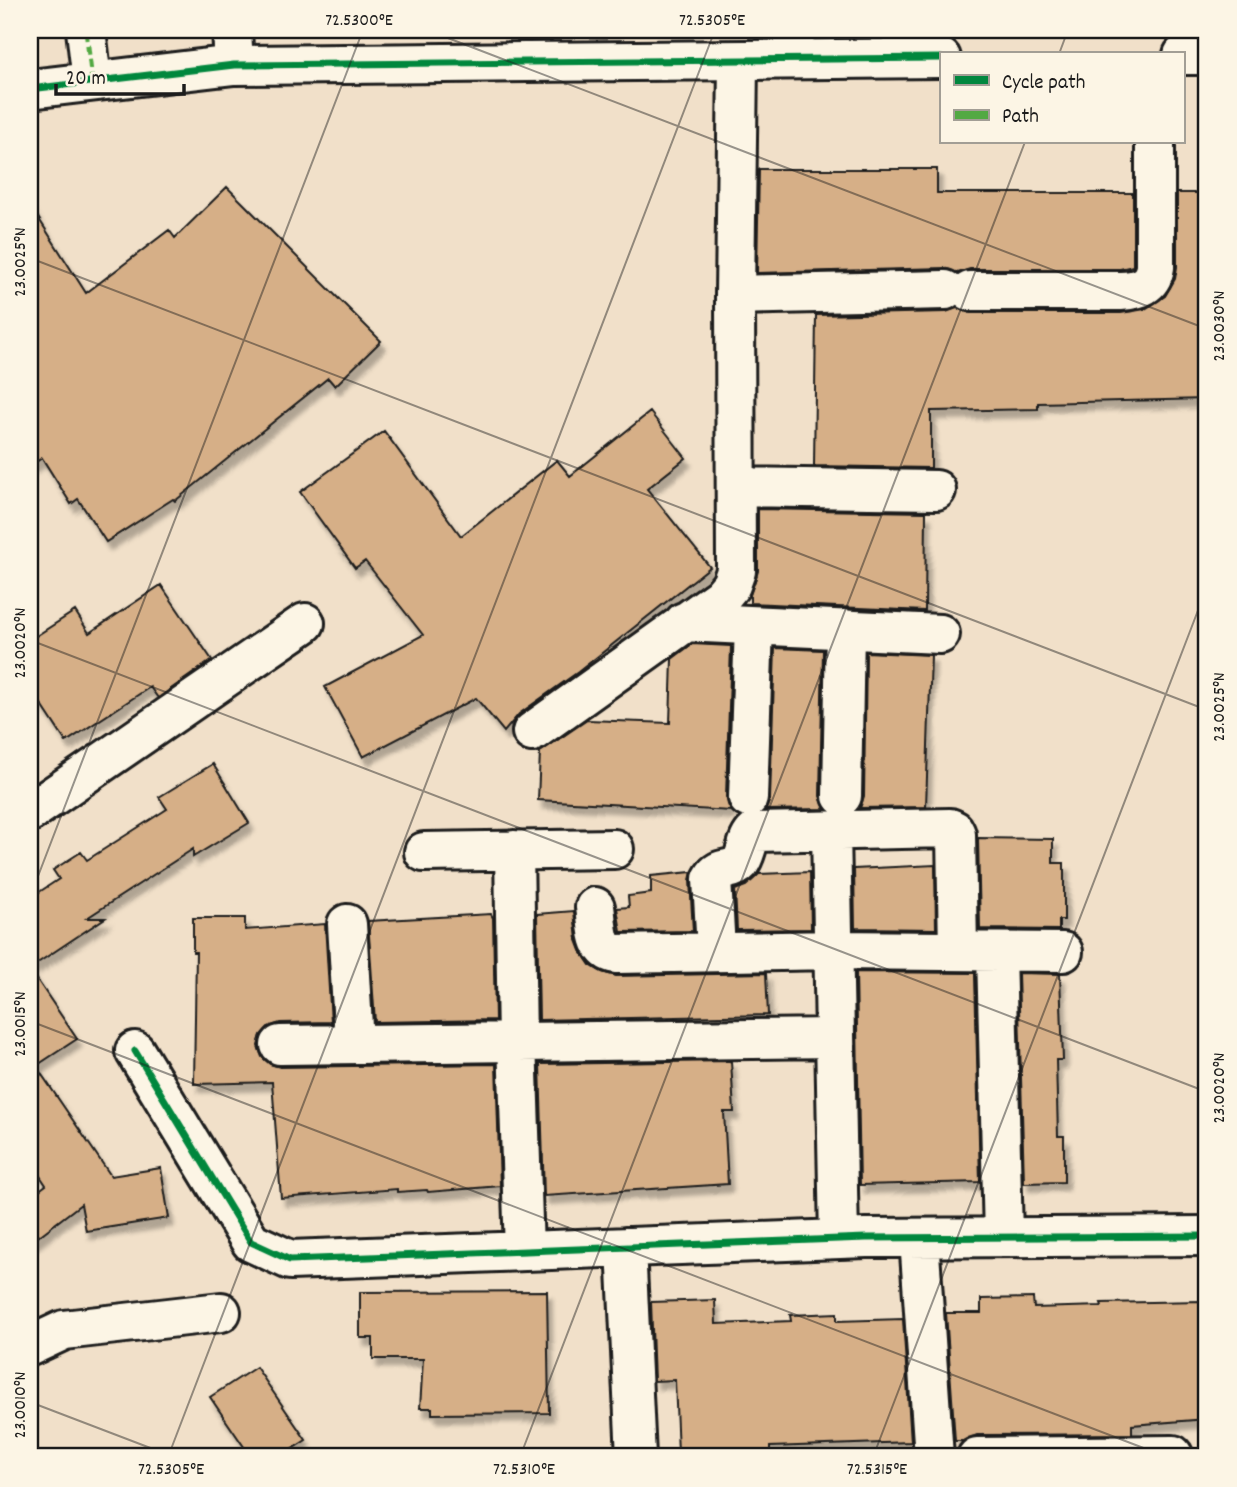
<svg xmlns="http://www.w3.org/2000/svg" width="1237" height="1487" font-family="Dekko,sans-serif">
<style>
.building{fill:#d6af87;stroke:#1c1c1c;stroke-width:2;filter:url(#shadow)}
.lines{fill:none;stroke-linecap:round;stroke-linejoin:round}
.minor-casing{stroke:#1c1c1c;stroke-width:44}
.tertiary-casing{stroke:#1c1c1c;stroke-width:44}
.minor{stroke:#fcf5e5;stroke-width:38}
.tertiary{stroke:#fcf5e5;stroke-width:38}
.quiet{stroke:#52a943;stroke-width:5;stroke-dasharray:10 5;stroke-linecap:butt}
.cycleway-casing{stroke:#fcf5e5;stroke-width:11}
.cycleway{stroke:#00873e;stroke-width:7}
.ticks{fill:none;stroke:#1c1c1c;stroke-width:2;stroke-opacity:0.45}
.neatline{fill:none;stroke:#1c1c1c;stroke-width:2.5}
.ticks-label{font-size:18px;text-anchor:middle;fill:#1c1c1c}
</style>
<defs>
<filter id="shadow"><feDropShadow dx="4.5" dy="8" stdDeviation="2" flood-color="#0004"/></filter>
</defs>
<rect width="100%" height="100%" fill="#f1e0c9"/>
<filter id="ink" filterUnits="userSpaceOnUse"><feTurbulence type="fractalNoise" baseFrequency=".0143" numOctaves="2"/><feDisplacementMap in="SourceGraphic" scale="14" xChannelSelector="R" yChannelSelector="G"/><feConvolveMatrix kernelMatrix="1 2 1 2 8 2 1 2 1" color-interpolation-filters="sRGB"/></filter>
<g filter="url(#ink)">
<path class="building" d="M759,169h178v24h196v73l-13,3h-150l-12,4 -14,-5 -187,5z
M227,187l154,154 -46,45 -7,-8 -153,123 -2,-2 -67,43 -28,-43 -7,5 -29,-46 -12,8v-261l56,88 83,-63 6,8z
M1177,193h30v206l-169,4v6l-107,2v57l-117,-2 2,-151 130,-3 11,-4 13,5h151l24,-4 20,-13 10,-17 2,-12z
M650,412l36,46 -39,31 63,78 -132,105 -59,42 -15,18 -28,-34 -113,59 -38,-70 98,-52 -58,-74 -10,7 -55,-76 84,-61 77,105 96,-76 13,16z
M758,509l168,3 -1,99 -175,-8v-8l8,-24z
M161,585l51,75 -54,38 -8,-11 -84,55 -36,-55v-47l45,-29 14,22z
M692,644l39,2 -5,151 5,14 -193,-11 2,-48 47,-32 83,3 2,-64z
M775,648l48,2 -3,146 5,13 -59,1 4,-11z
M866,652l65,3 -5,152 -66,1 4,-12z
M213,764l36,59 -56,34v-8l-106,69h18l-75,50v-70l29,-19 -6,-9 28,-18 6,8 80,-51 -8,-12z
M978,838l75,1v24h11v57h-5v10l-79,-1z
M935,865l1,64 -81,-1 -1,-59z
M692,872l-2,8 3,51 -72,1 -4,-24 12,-1 -1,-11 23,-3v-17z
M810,872l1,57 -74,1 -2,-40 11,-4 13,-12z
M574,911l3,29 5,13 8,12 12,7 14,4 150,-3 2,42 -229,5 -2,-106z
M491,914l2,4 2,102 -120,2 -7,-101z
M193,918h52v12l80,-6 6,98 -51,1 -12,4 -7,8 -3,11 4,11 8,7 10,3 216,-3 4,122 -72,6 -1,-2 -30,2v-3l-116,9 -9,-116 -78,2 2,-132h-3z
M30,969l47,70 -41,27 75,110 50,-8 8,50 -83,13 -5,-27 -51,39v-46l16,-12 -16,-24z
M856,972l119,1 5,209 -120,3z
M1018,973l42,1 3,86h-7l2,76h6v46l-40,1z
M731,1061l3,51h-10l4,72 -184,12 -4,-132z
M547,1291l2,122 -117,1v-6h-12l3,-49h-50v-21h-13v-46z
M1033,1298l1,10 68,-2 -1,-3 100,-2 3,71h3v47l-75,6v9l-155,1 -14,6h-8l-9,-128h35v-14z
M715,1300l1,24 75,-3 -1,-6 47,-2v8l66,-2 8,123 -141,5v5l-92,1 -3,-73 -21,1 -3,-79z
M256,1367l50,73 -26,17h-29l-41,-60z"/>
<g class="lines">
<g class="minor-casing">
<path id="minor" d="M86,30l6,51
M232,30l2,35
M970,291h151c18,-1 31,-5 34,-24v-125
M735,295l210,-5
M736,487l200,3
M684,622l256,12
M532,732l189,-135 10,-12 5,-14 -1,-276 3,-233
M842,796l3,-167
M748,798l6,-172
M30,812l275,-189
M831,831l8,408
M514,850l3,192 7,209
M424,852l190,-3
M595,907c3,17 0,44 21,47l218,-4 229,2
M347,924l7,120
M716,950l-4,-71c7,-14 19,-6 28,-16 7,-9 6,-23 15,-31l195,-4 4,2 2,4 2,117
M996,952l7,285
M280,1045l555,-7
M135,1051l116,191 39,18 576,-22 341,-2
M919,1238l15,219
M626,1247l10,210
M30,1346l34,-16 157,-18
M977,1457l196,-2"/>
</g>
<g class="tertiary-casing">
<path id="tertiary" d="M1183,55h24
M30,89l204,-24 707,-7"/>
</g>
<use href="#minor" class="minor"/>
<use href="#tertiary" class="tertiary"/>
<path class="quiet" d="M86,30l6,51"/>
<g class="cycleway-casing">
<path id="cycleway" d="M30,89l204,-24 707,-7
M135,1051l116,191 39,18 576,-22 341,-2"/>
</g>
<use href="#cycleway" class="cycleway"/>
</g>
</g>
<path class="ticks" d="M427,30l780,299M1059,54l9,-24M30,258l1177,452M30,640l1177,452M30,897l333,-867M30,1021l1137,436M30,1402l144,55M168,1457l547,-1427M520,1457l505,-1315M873,1457l334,-870"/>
<rect width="1237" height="1487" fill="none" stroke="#fcf5e5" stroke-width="77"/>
<rect x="940" y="52" width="245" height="91" fill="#fcf5e5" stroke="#a29e95" stroke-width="2"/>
<rect x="954" y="75" width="35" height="10" fill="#00873e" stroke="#a29e95" stroke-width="2"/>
<text x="1002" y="88" font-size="21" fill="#1c1c1c">Cycle path</text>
<rect x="954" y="110" width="35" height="10" fill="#52a943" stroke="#a29e95" stroke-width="2"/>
<text x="1002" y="122" font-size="21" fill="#1c1c1c">Path</text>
<path d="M56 84v10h128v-10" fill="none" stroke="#1c1c1c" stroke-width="3.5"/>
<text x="66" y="84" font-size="21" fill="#1c1c1c" stroke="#fcf5e5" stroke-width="5" paint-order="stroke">20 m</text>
<rect x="38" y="38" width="1160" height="1410" class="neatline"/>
<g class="ticks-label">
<text x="359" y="25">72.5300°E</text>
<text x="712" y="25">72.5305°E</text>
<text transform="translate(19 262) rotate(-90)" y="6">23.0025°N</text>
<text transform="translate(1218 326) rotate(-90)" y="6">23.0030°N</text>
<text transform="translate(19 643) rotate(-90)" y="6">23.0020°N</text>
<text transform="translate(1218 707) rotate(-90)" y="6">23.0025°N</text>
<text transform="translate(19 1024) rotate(-90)" y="6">23.0015°N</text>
<text transform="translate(1218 1088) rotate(-90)" y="6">23.0020°N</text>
<text transform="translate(19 1405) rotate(-90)" y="6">23.0010°N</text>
<text x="171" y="1474">72.5305°E</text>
<text x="524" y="1474">72.5310°E</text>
<text x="877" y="1474">72.5315°E</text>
</g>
</svg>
